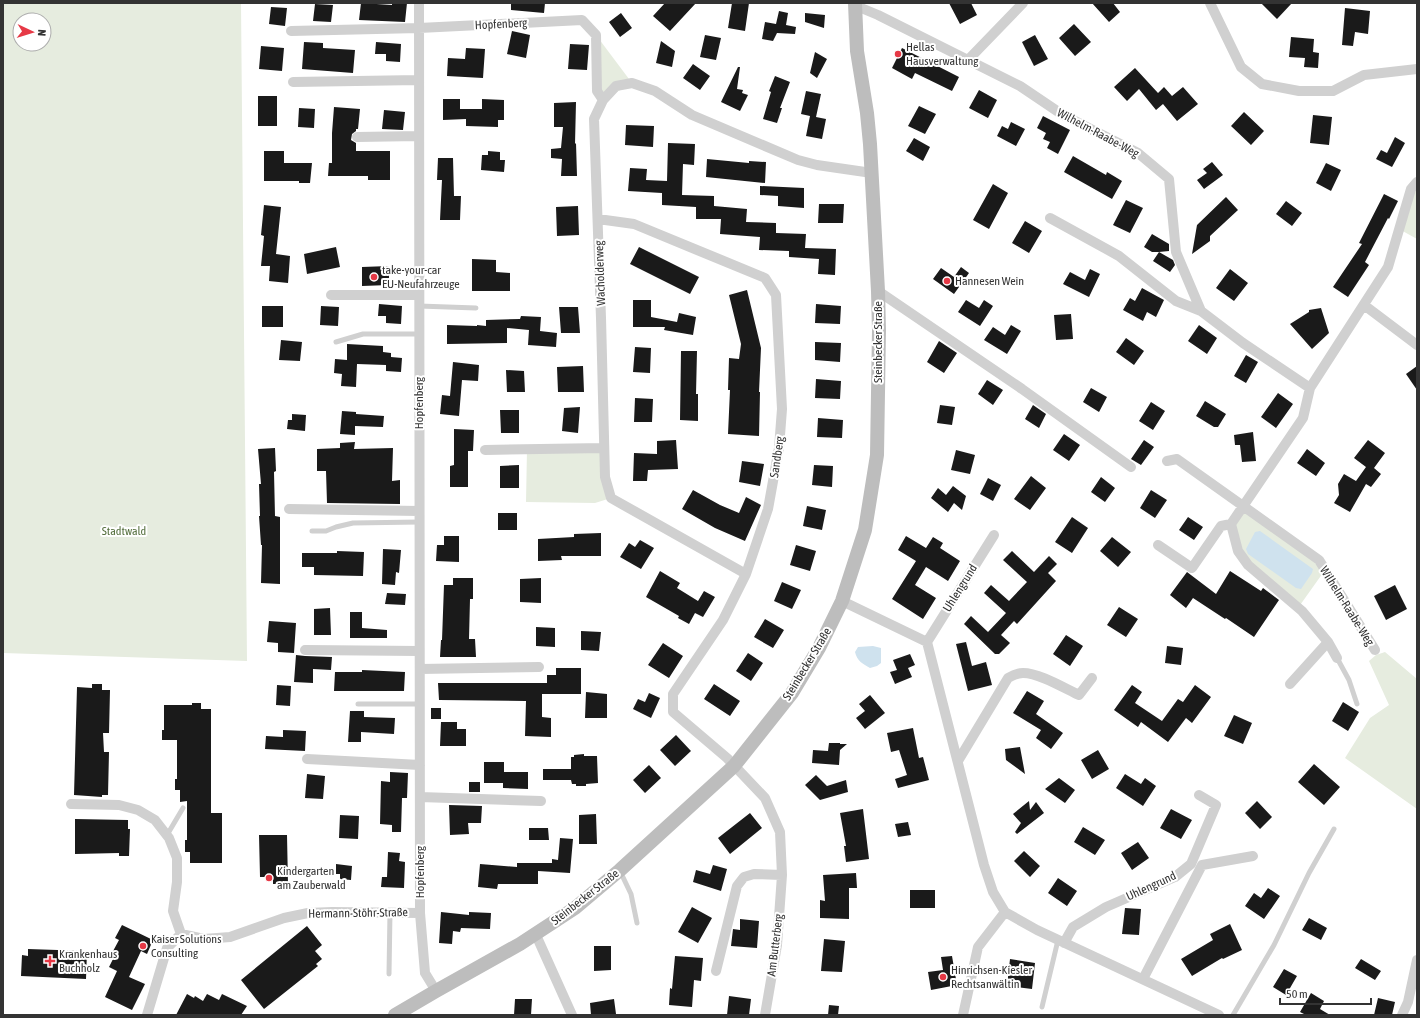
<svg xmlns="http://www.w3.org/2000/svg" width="1420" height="1018" font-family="'Asap Condensed',sans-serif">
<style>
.green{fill:#e6ecdf;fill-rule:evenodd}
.water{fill:#cfe2ee}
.building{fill:#1a1a1a}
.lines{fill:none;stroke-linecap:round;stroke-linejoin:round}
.lane{stroke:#d0d0d0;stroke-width:5}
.street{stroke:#d0d0d0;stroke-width:10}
.secondary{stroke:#bdbdbd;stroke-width:14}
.poi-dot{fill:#e63946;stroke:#fff;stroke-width:1.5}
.labels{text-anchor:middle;stroke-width:4;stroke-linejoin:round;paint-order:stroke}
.street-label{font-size:12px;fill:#333;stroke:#fff}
.poi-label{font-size:12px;fill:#333;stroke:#fff;text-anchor:start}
.park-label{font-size:12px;fill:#56703f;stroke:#fff}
</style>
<rect width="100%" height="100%" fill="#fff"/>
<path class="green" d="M3,3h238l6,658 -244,-8zM20,20h24v24h-24z
M596,35l36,48 -29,17z
M1417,182v57l-18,-10z
M604,448l7,50 -16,5 -69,-1 1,-53z
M1243,505l82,65 -27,38 -50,-43 -17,-41z
M1385,652l32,27v130l-72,-51 25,-40 19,-13 -20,-44 7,-6z"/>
<path class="water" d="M1260,531l53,38 -1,4 -11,16 -5,-1 -48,-34 -2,-5 9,-17z
M873,646l8,2v15l-4,3 -7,2c-7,-4 -13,-7 -15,-16l3,-5z"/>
<path class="building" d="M361,3l31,2v-2h15l-2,19 -46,-2z
M511,3h34l-1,10 -33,-3z
M665,3h31l-26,28 -17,-15z
M732,3h17l-4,28 -17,-3z
M949,3h22l6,12 -17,9z
M1092,3h21l7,9 -11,10z
M1261,3h31l-15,16z
M315,4l18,1 -2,17 -18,-1z
M271,7l16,1 -2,18 -16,-2z
M1345,8l25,3 -2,23 -13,-2 -2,14 -11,-1z
M779,11l9,2 -2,12 10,2 -1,7 -18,-1 -4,8 -11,-2 3,-17 11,2z
M621,13l11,15 -12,9 -11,-15z
M805,13l20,2 -1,13 -19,-6z
M1074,24l17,18 -16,14 -16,-18z
M512,31l18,4 -4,23 -19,-4z
M705,35l16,3 -5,22 -16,-3z
M1035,35l13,24 -14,7 -12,-24z
M1291,37l23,2 -1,13 6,1 -1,15 -14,-1 1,-9 -16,-1z
M661,41l14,10 -3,16 -16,-4z
M304,42l19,1v5l32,2 -2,23 -51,-4z
M376,42l25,2 -1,18 -14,-1v-7h-11z
M570,44l19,1 -2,25 -19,-1z
M261,46l23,2 -2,23 -23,-2z
M466,48l19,1 -2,29 -36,-2 1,-18 17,1z
M902,48l57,29 -7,14 -37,-18 -3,6 -20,-11z
M815,52l12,7 -10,19 -7,-5z
M693,64l17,12 -10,14 -17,-12z
M738,67h2l-3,22 6,1 -1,3 6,2 -8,16 -19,-9z
M1135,68l23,25 6,-6 8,9 11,-9 15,17 -21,17 -14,-17 -7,6 -17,-21 -12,12 -13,-14z
M775,76l15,6 -10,26h2l-5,15 -14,-4 8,-27 -2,-1z
M979,90l18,10 -9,18 -19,-10z
M806,91l15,3 -5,23 10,2 -4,20 -16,-3 4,-20 -9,-2z
M258,96h19v30h-19z
M443,99h17v10h22v-10l22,1v20h-6v7l-32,-1v-7l-23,1z
M576,102l-1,42 1,-1 1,33h-16l1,-17 -11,-1v-9l10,-1 2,-21h-9v-24z
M919,106l17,8 -11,20 -17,-8z
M334,107l26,2 -2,20h-2v2l-4,3 -1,6 5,3v8h34v29h-22v-4h-40l1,-13h3v-30z
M299,108l16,1 -1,19 -16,-1z
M384,110l21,2 -2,18 -21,-1z
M1244,112l20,19 -13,14 -20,-19z
M1313,115l19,2 -3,28 -19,-2z
M1043,116l27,14 -12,24 -11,-6 3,-6 -7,-3 3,-6 -9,-5z
M1011,122l14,7 -9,17 -19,-10 5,-10 6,3z
M626,125l28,1 -1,21 -28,-2z
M1395,137l10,6 -13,24 -16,-8 5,-9 6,3z
M914,138l16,9 -7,14 -17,-10z
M668,143l27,1 -1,21 -11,-1 -1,31 32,1v10l33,3 -1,13 30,1v10l30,1 -1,14 31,1 -1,26 -17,-1 1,-15 -30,-2v-6l-30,-1 1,-13 -40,-3 1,-15h-25v-12l-34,-2v-12l-34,-2 2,-23 17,1 -1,11 21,1z
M264,151h20v12h28l-2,20h-11v-2h-35z
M488,151l12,1v8h5l-1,12 -23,-2 1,-15h6z
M1073,156l33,19 1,-3 15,9 -10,18 -48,-27z
M438,158h15l1,38h7l-1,24h-20l2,-40h-5z
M707,159l42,4v-2l17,1 -1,21 -59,-6z
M1212,162l11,13 -19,14 -7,-9 10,-7 -4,-4z
M1326,163l15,7 -10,21 -15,-8z
M993,184l15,9 -19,36 -16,-9z
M760,186l44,2v20l-26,-2v-10l-18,-1z
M1384,194l14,7 -9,18 -1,-1 -23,44 4,3 -21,32 -15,-10 29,-43 -3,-1z
M1226,197l12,13 -28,26v5l-18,13 5,-29z
M1126,200l17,8 -13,25 -17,-8z
M1286,201l16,12 -10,13 -16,-12z
M819,204h25l-1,19h-25z
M264,205l17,2 -5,47 14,2 -2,27 -19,-2 1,-15h-9l3,-30 -3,-1z
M578,206l1,29 -22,1 -1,-29z
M1025,221l17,10 -13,22 -17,-10z
M1152,234l17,10v7l-10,1 14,8 2,5 -5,7 -17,-11 6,-9h-7l-8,-5z
M336,247l4,20 -33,7 -3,-20z
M639,247l60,30 -9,17 -60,-30z
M472,259l24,1v12l14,1v18h-38z
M389,266v19l-27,1v-19z
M961,267l8,6 -15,21 -21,-15 8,-11 13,9z
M1090,269l10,5 -11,23 -26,-13 7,-12 15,8z
M1230,269l18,14 -14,18 -18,-13z
M1142,288l22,12 -8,17 -9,-5 -4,9 -20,-11 7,-12 5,3z
M747,290l14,58 -2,44h1l-1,44 -31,-2 2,-44h-2l1,-32 10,1 2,-15 -12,-49z
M633,300h18v17l26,5 2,-9 17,4 -3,18 -29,-5 1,-3h-32z
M966,300l13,8 5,-8 9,6 -13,20 -22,-14z
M379,304l23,2 -1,18 -15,-1v-7h-8z
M816,304l25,2 -1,18 -25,-1z
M262,306h21v21h-21z
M321,306l18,1 -1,19 -18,-1z
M559,307h19l2,26h-19z
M1321,308l8,25 -17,16 -22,-25 19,-12v-2z
M1071,314l2,25 -17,1 -2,-25z
M521,316l20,1 -1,14 17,2 -1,14 -28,-2 1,-15 -22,-2v15l-60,1v-19l30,1v-1l9,1v-6l34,-1z
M1011,325l10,6 -14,23 -23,-14 9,-13 12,8z
M1199,325l18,13 -10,16 -19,-13z
M1126,338l18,13 -10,14 -18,-13z
M281,340l21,2 -2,19 -21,-1z
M939,341l18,12 -13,20 -17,-11z
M815,342l26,1 -1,19 -25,-2z
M347,344l36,2v6l8,1v4l11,1 -1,14 -15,-1v-6l-29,-1 -1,23 -15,-1 1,-12 -8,-1 1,-14 12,1z
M635,347l16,1 -1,25 -17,-1z
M681,351h16l-1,43h2v27l-18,-1z
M1246,355l12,7 -12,21 -12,-7z
M453,362l26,3 -1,16 -16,-1 -3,36 -19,-2 2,-19 8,1z
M583,366l1,26h-26l-1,-25z
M1417,366v24l-11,-16z
M506,370l18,1 1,21h-18z
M816,379l25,2 -1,18 -25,-1z
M987,380l16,10 -10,15 -15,-11z
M1091,388l16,9 -8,15 -16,-10z
M1278,393l15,11 -17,24 -15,-11z
M635,398l18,1 -1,23h-18z
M1205,401l21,13 -8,13h-4l-18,-11z
M1151,402l14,9 -12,19 -14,-9z
M940,405l15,2 -3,18 -15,-2z
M1033,405l13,9 -7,14 -14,-9z
M580,407l-2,26 -16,-2 2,-23z
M500,410h19v23h-18z
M342,411l14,1v2l28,2 -1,11 -28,-1v9l-15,-1z
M292,414l14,1 -1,16 -18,-2 1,-9h4z
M818,418l25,2 -1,18 -25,-1z
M454,429l20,1 -1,21h-5v36h-18v-21l4,-1z
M1253,432l3,29 -14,1 -2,-17h-5l-1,-10z
M1064,434l16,11 -11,16 -16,-11z
M676,440l2,29 -30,1 -1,11h-14l1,-28 23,1v-13z
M1144,440l10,7 -13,18 -10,-6z
M1368,440l17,13 -11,15 7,6 -10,13 -5,-3 -16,28 -16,-9 5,-8 -1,-11 6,-10 12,7 10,-14 -12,-9z
M355,442l-1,7 39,-1 -1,33 8,-1v24l-73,-1 -1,-32h-9v-22l23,-1v-5z
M275,448l1,23 -2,1 1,44 5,1v67l-19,-1 1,-38h-1l-2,-29h1l-1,-32h2l-3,-35z
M1307,449l18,14 -9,13 -19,-13z
M956,450l19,5 -5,19 -19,-4z
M742,461l22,3 -4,22 -21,-4z
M519,465v23h-19v-22z
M814,465l19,1 -1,21 -20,-2z
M1031,476l15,12 -16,22 -16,-11z
M1101,477l14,11 -10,14 -14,-10z
M988,478l13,7 -8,16 -13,-7z
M953,486l13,10 -4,14 -8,-7 -6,9 -17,-14 7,-10 8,7z
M693,490l27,15 19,8 7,-16 15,8 -16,36 -30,-13 -33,-19z
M1151,490l16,10 -12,18 -15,-10z
M807,506l19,4 -4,20 -19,-4z
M498,513h19v17h-19z
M1072,517l16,11 -16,25 -17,-11z
M1188,517l15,10 -9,13 -15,-10z
M601,533v23h-40l1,4 -24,1v-22l36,-2v-3z
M444,536h15v26l-23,-1 1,-16h7z
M906,536l20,12 7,-11 10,6 -3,5 20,13 -12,20 -22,-14 -11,18 21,13 -13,21 -31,-20 24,-38 -18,-11z
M1112,537l19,15 -13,15 -18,-16z
M640,540l14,8 -13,21 -21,-12 9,-14 6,4z
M796,545l20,6 -6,20 -20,-6z
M383,549l18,1 -2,23 -3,-1 -1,13 -13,-1z
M337,551l27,1 -1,24 -49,-1v-8h-12v-14h35z
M1012,551l22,21 15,-16 8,8 -9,9 8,8 -39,43 -3,-3 -13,14 9,8 -11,11h-4l-31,-30 7,-8 17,16 18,-19 -22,-20 7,-8 18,16 18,-19 -24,-22z
M660,571l20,12 -3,5 21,13 6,-10 11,6 -12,20 -8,-4 -6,11 -11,-6 1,-2 -33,-19z
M1230,571l31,20 2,-3 16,12 -25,37 -28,-19 -1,1 -32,-21 -7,10 -16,-13 17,-23 29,22z
M453,578h20v21h-3l-1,40h6l1,18h-36l1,-17h1l2,-55h9z
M541,578v25l-21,-1v-23z
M782,582l19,8 -9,19 -18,-8z
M1395,585l12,24 -21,11 -12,-24z
M387,593l19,1 -1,11 -20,-1z
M1119,607l19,12 -12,18 -19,-12z
M330,608l1,27h-17v-26z
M350,612h12v16l25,2v8h-37z
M765,619l19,11 -11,18 -19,-11z
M269,621l27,2 -2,30 -16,-1v-9l-11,-1z
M536,627l19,1v19l-19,-1z
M581,631l20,1 -2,19 -18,-1z
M1066,635l17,11 -13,20 -17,-12z
M966,642l6,24 14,-4 6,23 -24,6 -12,-47z
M663,643l20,13 -14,22 -21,-13z
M1167,646l16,2 -2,17 -16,-2z
M748,653l15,10 -12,18 -15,-10z
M910,654l5,11 -7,3 4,9 -17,7 -5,-12 7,-2 -4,-10z
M296,655l9,1 27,1 -1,13 -18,-1v14l-19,-1z
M556,668h25v26h-39v23l9,1v19l-26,-1 1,-35 -87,-1 -1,-17h109v-8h9z
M362,670l43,2 -1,19h-70l1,-19h27z
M92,684h10v6h8l-1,43h-6l1,19h5l-1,43h-6v2l-28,-2 3,-108 15,1z
M714,684l26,17 -10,15 -26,-17z
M277,685l14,1 -1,20 -14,-1z
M1132,685l10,7 -7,11 27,18 16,-22 5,3 12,-17 16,12 -19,26 -6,-5 -18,24 -27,-20 -3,5 -24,-17z
M1027,691l17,10 -8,13 27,19 -12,16 -15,-11 5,-8 -28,-17z
M586,692l21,2v24h-22z
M649,693l11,5 -9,20 -18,-9 5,-10 7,3z
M870,695l15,18 -20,16 -9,-11 9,-7 -6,-7z
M1343,702l16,10 -11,19 -16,-10z
M192,703h9v6h10v104h11v50h-32v-11h-5v-12h2v-39l-7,1v-12h-5v-11h2v-39h-15v-10h2v-25h28z
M431,708h10v11h-10z
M350,711h14v6l31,1 -1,16 -33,-2v10h-13z
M1234,715l18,8 -9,21 -19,-8z
M441,722h16v7h9v17h-26z
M913,728l6,30 4,-1 6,23 -31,8 -3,-9 12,-4 -8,-25 -8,2 -4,-19z
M283,730l23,1 -1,20 -40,-2 1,-13 17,1z
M676,735l15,16 -16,15 -15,-16z
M829,743h11v1h7l-7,6 -1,15 -27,-2 1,-13 15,1z
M1020,747l5,27 -19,-14 -1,-11z
M1098,750l11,19 -17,10 -11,-19z
M584,754v2h13l1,27 -12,1v2h-10v-2h-4l-1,-4h-28v-11h28v-12h3v-2z
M484,762h20v10h24v17l-25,-1v-5h-19z
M1314,764l26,23 -16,18 -26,-23z
M649,765l12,13 -16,15 -12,-13z
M390,772l18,1 -1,25h-5l-1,34h-9v-7l-12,-1 1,-43 9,1z
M307,774l18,2 -2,23 -18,-1z
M1125,774l16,10 4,-6 11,8 -13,20 -27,-18z
M816,775l11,11 19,-6 2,12 -28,8 -15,-15z
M1059,778l16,12 -10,13 -20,-14z
M469,782h11v10h-11z
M1029,801l1,9 6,-8 8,11 -27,21 -2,-2 6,-9 -8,-9z
M1257,801l15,16 -12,12 -15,-16z
M449,805l33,1 -1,17h-13l1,11 -19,1z
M863,809l6,50 -23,3 -2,-16h2l-6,-33z
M1171,809l21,11 -11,19 -21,-11z
M750,813l12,15 -32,26 -12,-16z
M596,814l1,30h-18v-29z
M340,815l19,1 -1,23 -19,-1z
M75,819l53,1v9h2l-1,27h-10v-3l-44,1z
M908,822l3,13 -13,2 -3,-13z
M1083,827l22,13 -10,15 -21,-13z
M529,828h19l1,12h-20z
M259,835h28l1,49h-15v-7h-13z
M560,838l13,1 -3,34 -32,-2v13h-40l-1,5 -19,-2 2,-23 37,3v-4h35v-4l6,1z
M1138,842l11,16 -17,12 -11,-17z
M1024,851l16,15 -10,11 -16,-16z
M388,852l12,1 -1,8 6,1 -1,26 -23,-1 1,-10h5z
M336,864l16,2 -1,14 -11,-1v-5h-4z
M713,865l14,4 -6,22 -28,-9 3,-12 14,4z
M856,873l1,15h-8v31l-29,-1v-18l5,1 -2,-26z
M1058,878l19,13 -10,15 -19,-13z
M1268,888l12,8 -16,23 -19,-13 9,-13 7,5z
M910,890h25v18h-25z
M692,907l20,11 -14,25 -20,-11z
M1125,908l16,1 -2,26 -17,-1z
M441,912l28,3v-3l22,1 -1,16 -29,-1 -1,4 -7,-1 -1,13 -13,-1z
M1309,918l18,10 -6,12 -19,-10z
M740,919l19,2 -2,27 -26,-2 2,-17 7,1z
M1230,924l12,26 -19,9 -1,-1 -30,18 -11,-17 32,-19 -3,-6z
M122,925l31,15 -6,14 -6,-3 -12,26 16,7 -13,26 -27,-13 12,-26 -8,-4 6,-12 -3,-2 7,-13 -4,-2z
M307,926l15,19 -7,6 7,8 -6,5 2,2 -54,43 -23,-29z
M824,939l21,2 -3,31 -21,-1z
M594,946h17v24l-17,1z
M28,949l59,2 -1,28 -65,-3 1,-21 6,1z
M675,956l28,2 -2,23 -7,-1 -2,27 -23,-2 1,-17 2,1z
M952,956l5,29 -26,5 -3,-18 15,-2 -2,-13z
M1010,959l25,4 -3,26 -25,-3z
M1361,959l20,12 -6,9 -20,-12z
M1284,969l13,7 -11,19 -13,-8z
M1311,993l13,8 -4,8 10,6h-24l-6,-3z
M187,994l7,4 1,-2 8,5 4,-7 12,6 3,-6 25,12 -6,9h-65z
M729,996l22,3 -2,16h-22z
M1378,998l17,4 -3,13h-18z
M515,999h17l-1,16h-17z
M614,999l2,15 -25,1 -1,-12z
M829,1005l10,1 -1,9h-10z"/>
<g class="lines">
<path class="lane" d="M419,306l57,2
M336,342l27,-8h56
M312,531h14l10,-4 17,-4 66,-1
M1337,658l12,22 8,24
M358,704h62
M167,835l16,-27
M620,871l11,23 6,29
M389,974l1,-62
M1042,1007l16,-67
M1233,1015l41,-70 35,-72 25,-44"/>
<path class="street" d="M419,3l1,910 5,60 11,18
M1210,3l31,64 21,17 37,7h34l31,-16 53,-6
M854,5l24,10 142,71 43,29 75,38 31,26 7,73 25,59 42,32 67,45 78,-121 23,-78 6,-7
M291,31l128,-3 163,-8 14,15 1,56 6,9
M967,61l56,-58
M293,82l126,-2
M357,137l62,-1
M1050,218l69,38 57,45 25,10
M598,219l36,5 131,54 11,17 6,114 -3,39 -11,61 -22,65 -23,46 -50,74v18l54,46 38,40 15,34 2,43 -5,70 -12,70
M878,291l144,98 109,78
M331,295h88
M1364,305l53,40
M1310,388l-7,30 -72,106 7,27 10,14 54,46 26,31 9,16
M485,450l119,-2
M1167,461l10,-2 142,101 56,90
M289,509l130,2
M1158,545l34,23 29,-42 10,-2
M746,574l-135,-76 -6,-21 -4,-159 -7,-199 9,-19 13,-14 16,-3 23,8 37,24 106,45 19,5 55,8
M842,601l85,41 57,223 9,27 12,20 32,18 182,85
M927,642l67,-107
M305,650l114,1
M420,669l119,-2
M1290,684l38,-42
M307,759l113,6
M958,761l50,-83c5,-3 10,-5 15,-5 16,0 41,15 56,22l13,-17
M420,797l121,4
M71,804l48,1 19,5 17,10 14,18 8,20v24l-4,29 8,23
M536,935l36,80
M1064,943l9,-16 33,-20 69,-30 16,-13 25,-59 -17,-10
M716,971l21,-85 7,-9 10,-3 28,1
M1143,979l59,-114 51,-9
M147,1015l20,-67 14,-14 23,5 26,-2 54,-19 24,-5 24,-1 88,1
M963,1015l15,-68 27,-35
M1402,1015l6,-13 9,-42"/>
<path class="secondary" d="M395,1015l41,-24 84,-47 55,-36 45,-38 114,-104 58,-73 27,-45 23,-47 23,-71 12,-75 2,-125 -1,-39 -8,-147 -3,-31 -10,-62 -2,-48"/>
</g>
<g class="poi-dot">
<circle cx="898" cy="54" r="4"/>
<circle cx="374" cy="277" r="4"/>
<circle cx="947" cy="281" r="4"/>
<circle cx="269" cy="878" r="4"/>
<circle cx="143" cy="946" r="4"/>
<path d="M48 955h4v4h4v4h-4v4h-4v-4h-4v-4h4z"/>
<circle cx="943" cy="977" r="4"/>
</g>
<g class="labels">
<g class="street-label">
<text transform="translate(501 24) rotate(-3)" y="4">Hopfenberg</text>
<text transform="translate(1098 133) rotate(28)" y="4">Wilhelm-Raabe-Weg</text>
<text transform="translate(600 273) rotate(-92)" y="4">Wacholderweg</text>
<text transform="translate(878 342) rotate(-90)" y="4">Steinbecker Straße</text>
<text transform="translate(419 403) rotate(-90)" y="4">Hopfenberg</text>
<text transform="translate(777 457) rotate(-82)" y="4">Sandberg</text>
<text transform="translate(960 588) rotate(-58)" y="4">Uhlengrund</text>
<text transform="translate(1347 606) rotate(58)" y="4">Wilhelm-Raabe-Weg</text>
<text transform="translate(807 664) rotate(-59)" y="4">Steinbecker Straße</text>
<text transform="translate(420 872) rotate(-90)" y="4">Hopfenberg</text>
<text transform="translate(1151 886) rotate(-25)" y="4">Uhlengrund</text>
<text transform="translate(585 897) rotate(-38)" y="4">Steinbecker Straße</text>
<text transform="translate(358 913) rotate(-1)" y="4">Hermann-Stöhr-Straße</text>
<text transform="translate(775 945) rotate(-83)" y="4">Am Butterberg</text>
</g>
<g class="poi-label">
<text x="906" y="51">Hellas<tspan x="906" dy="14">Hausverwaltung</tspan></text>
<text x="382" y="274">take-your-car<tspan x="382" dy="14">EU-Neufahrzeuge</tspan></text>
<text x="955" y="285">Hannesen Wein</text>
<text x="277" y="875">Kindergarten<tspan x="277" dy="14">am Zauberwald</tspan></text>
<text x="151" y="943">Kaiser Solutions<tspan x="151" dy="14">Consulting</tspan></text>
<text x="59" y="958">Krankenhaus<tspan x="59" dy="14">Buchholz</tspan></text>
<text x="951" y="974">Hinrichsen-Kiesler<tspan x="951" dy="14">Rechtsanwältin</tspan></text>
</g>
<g class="park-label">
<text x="124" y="535">Stadtwald</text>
</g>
</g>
<rect width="1420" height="1018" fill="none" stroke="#333333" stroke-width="8"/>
<g transform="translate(32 32) rotate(94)"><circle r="19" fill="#ffffff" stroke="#adadad"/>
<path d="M0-3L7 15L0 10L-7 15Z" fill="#e63946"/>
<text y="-6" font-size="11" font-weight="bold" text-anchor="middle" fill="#333333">N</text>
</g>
<path d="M1280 998v6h91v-6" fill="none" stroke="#333333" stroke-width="2"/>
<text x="1286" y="998" font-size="12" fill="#333333" stroke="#ffffff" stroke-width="3" paint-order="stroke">50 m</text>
</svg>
